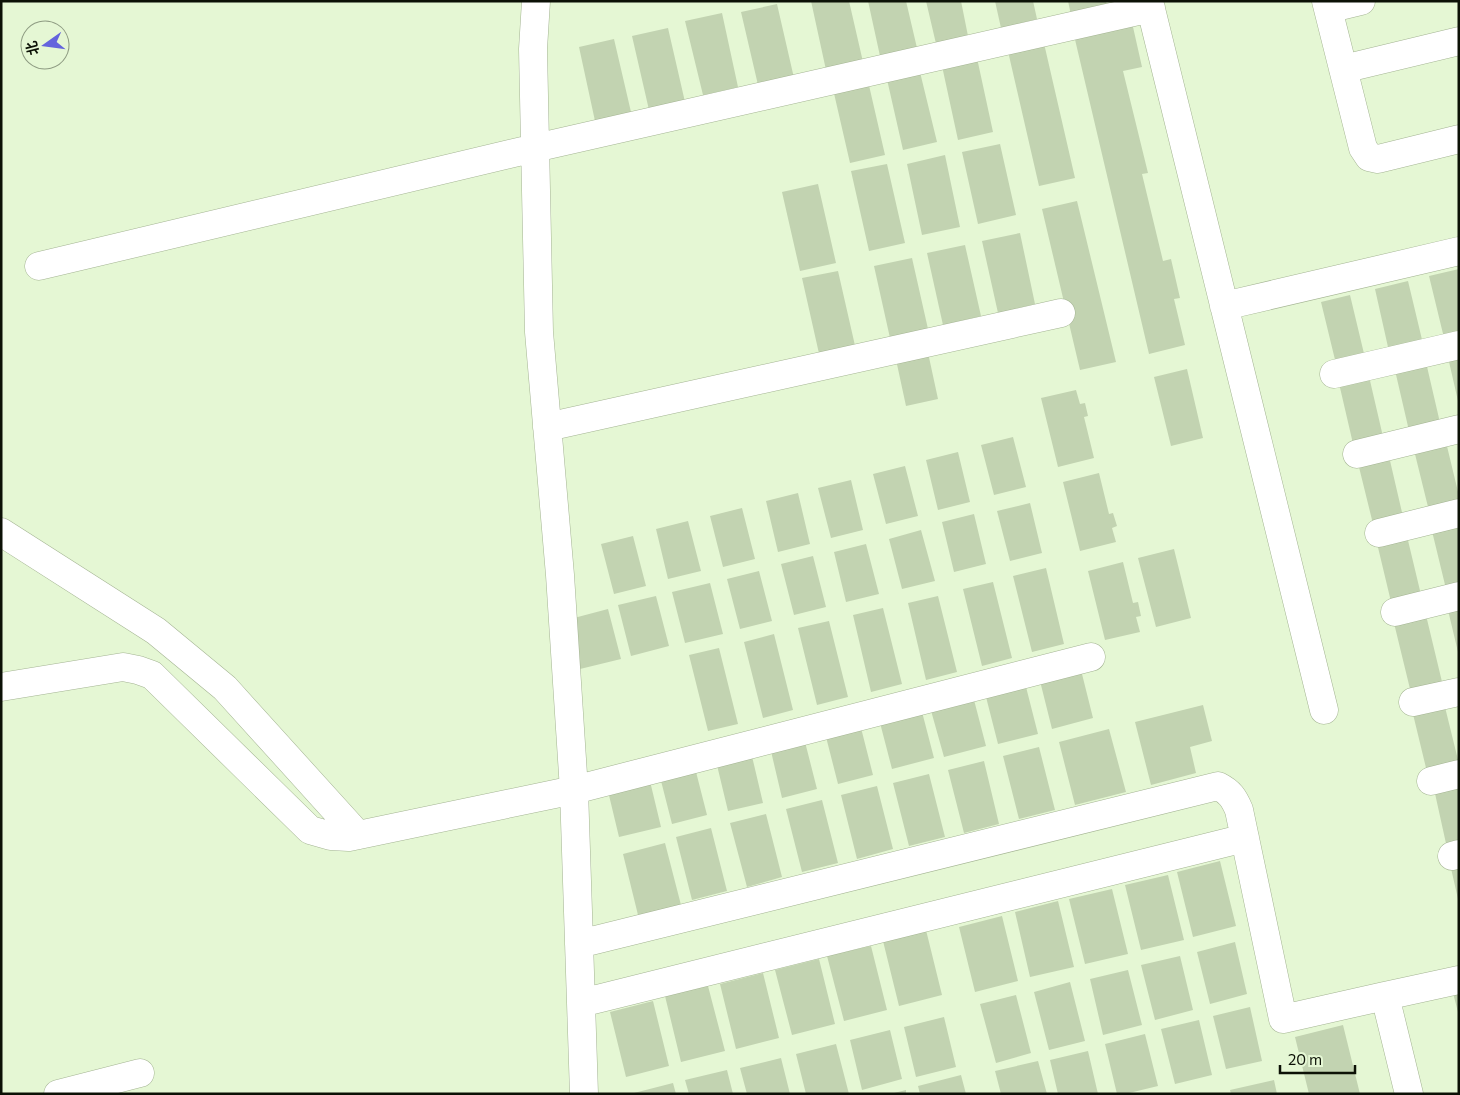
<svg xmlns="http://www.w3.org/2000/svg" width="1460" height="1095" font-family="Commissioner,'Noto Sans SC',sans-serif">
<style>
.building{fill:#c2d3b1}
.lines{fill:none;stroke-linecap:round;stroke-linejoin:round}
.minor-casing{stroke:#a4b493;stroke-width:29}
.minor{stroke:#fff;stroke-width:28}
</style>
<rect width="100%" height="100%" fill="#e5f7d4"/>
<path class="building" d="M811,1h38l14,61 -37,8z
M868,1h38l11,47 -37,8z
M926,1h35l8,40 -32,7z
M995,1h38l4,18 -36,9z
M1068,1h38l1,5 -36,9z
M777,4l17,74 -36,7 -17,-73z
M722,13l16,74 -35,8 -18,-74z
M1131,18l11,49 -19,4 25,102 -6,1 21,87 8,-2 9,39 -6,1 11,46 -36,9 -76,-323z
M668,28l17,74 -36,8 -17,-74z
M614,39l17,73 -36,9 -16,-74z
M1043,39l32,139 -36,8 -32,-139z
M977,58l16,74 -35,8 -16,-74z
M919,68l18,74 -34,8 -17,-75z
M868,81l17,74 -35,8 -17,-74z
M1000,144l16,71 -38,9 -16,-72z
M945,155l15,72 -38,8 -15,-71z
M887,164l18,79 -36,8 -18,-80z
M818,184l18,79 -36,8 -18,-79z
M1077,201l39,161 -36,8 -38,-161z
M1020,233l15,71 -37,9 -16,-72z
M965,245l16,71 -38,9 -16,-72z
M912,258l16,71 -38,9 -16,-72z
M1459,269v70l-14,3 -16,-66z
M838,271l18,79 -36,8 -18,-80z
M1408,281l16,67 -34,8 -15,-67z
M1350,295l16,67 -29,6 -16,-66z
M927,348l11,51 -32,7 -11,-51z
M1459,350v51h-1l-11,-48z
M1425,358l16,69 -31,8 -16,-69z
M1187,369l16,69 -32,8 -17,-69z
M1368,372l16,69 -30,7 -16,-69z
M1076,390l4,14 5,-1 3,13 -4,1 10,41 -36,9 -17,-69z
M1013,437l13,50 -32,8 -13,-50z
M1445,438l14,58v12l-29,7 -17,-69z
M958,452l12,50 -32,8 -12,-50z
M1388,452l16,69 -30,7 -17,-69z
M905,466l13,50 -32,8 -13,-50z
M1099,473l10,41 4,-1 4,13 -5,2 4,14 -36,9 -17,-69z
M851,480l12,50 -32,8 -13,-50z
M798,493l12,51 -32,8 -12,-51z
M1030,503l12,50 -32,8 -13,-50z
M742,508l13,51 -32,8 -13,-51z
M974,514l12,50 -32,8 -12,-50z
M1459,520v70l-12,3 -16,-66z
M688,521l13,50 -33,8 -12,-50z
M921,530l14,51 -33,8 -13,-50z
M1406,532l16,67 -30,7 -16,-67z
M633,536l13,50 -32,8 -13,-50z
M866,544l13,50 -33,8 -12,-50z
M1174,549l17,69 -35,9 -18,-69z
M813,556l13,51 -32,8 -13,-51z
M1123,562l10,41 5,-1 3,14 -5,1 4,15 -35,8 -17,-69z
M1046,568l18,76 -32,8 -19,-76z
M759,571l13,50 -32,8 -13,-50z
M993,582l19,76 -30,8 -19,-77z
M710,583l13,51 -38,9 -13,-51z
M656,596l13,50 -38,10 -13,-51z
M938,596l19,76 -31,8 -18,-77z
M1459,603v49h-1l-11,-46z
M883,608l19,76 -31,8 -18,-77z
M608,609l13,50 -41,10 -6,-51z
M1425,611l18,75 -32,7 -18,-74z
M829,621l19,76 -31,8 -19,-77z
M774,634l19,76 -30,8 -19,-76z
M719,648l19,76 -30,7 -19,-76z
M1080,666l13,52 -41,11 -13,-52z
M1025,683l13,51 -40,10 -13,-51z
M973,696l13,50 -42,11 -14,-50z
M1444,703l15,61 -32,8 -15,-62z
M1203,705l9,36 -22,6 6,26 -45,12 -16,-63z
M921,708l13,50 -42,11 -13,-50z
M860,724l13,51 -35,9 -13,-51z
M1109,729l17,63 -51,13 -16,-63z
M804,738l13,51 -35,9 -12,-51z
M1039,747l16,63 -36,9 -16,-63z
M751,752l12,51 -35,8 -12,-50z
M984,761l15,63 -35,9 -16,-63z
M694,764l13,51 -35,9 -13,-51z
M929,774l16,63 -36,9 -16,-63z
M649,777l12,50 -42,10 -12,-50z
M1459,784v62l-12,2 -13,-59z
M877,786l16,63 -36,10 -16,-64z
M822,800l16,63 -36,9 -16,-63z
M766,814l16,63 -35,10 -17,-64z
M711,828l16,63 -35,9 -16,-63z
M665,843l16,62 -43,10 -15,-61z
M1220,861l16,65 -43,11 -16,-65z
M1459,862v37h-1l-8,-35z
M1168,875l16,65 -43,10 -16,-65z
M1112,889l16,65 -43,10 -16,-65z
M1058,901l16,66 -44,10 -15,-65z
M1002,916l16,65 -43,11 -16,-65z
M926,930l16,65 -43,11 -16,-65z
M1235,942l12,52 -37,10 -13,-52z
M871,946l16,64 -43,11 -17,-65z
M1180,956l13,54 -38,10 -14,-55z
M819,959l16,65 -43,11 -17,-65z
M1128,970l14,55 -39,10 -13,-56z
M763,973l16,65 -43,11 -16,-65z
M1070,982l15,59 -36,9 -15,-58z
M708,986l17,65 -44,11 -16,-66z
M1459,992v20h-1l-5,-19z
M1016,995l15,58 -35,10 -16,-59z
M653,1001l16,65 -43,11 -16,-65z
M1250,1007l12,54 -36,8 -13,-53z
M944,1017l12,50 -40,10 -12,-50z
M1199,1020l13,55 -37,9 -14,-55z
M1343,1025l17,69h-51l-14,-57z
M890,1030l12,49 -40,11 -12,-50z
M1145,1034l13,52 -33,8h-8l-12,-50z
M836,1044l13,50h-43l-10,-40z
M1088,1051l10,43h-40l-8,-34z
M781,1058l9,36h-43l-7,-26z
M1038,1061l9,33h-46l-6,-23z
M727,1070l6,24h-44l-4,-14z
M961,1075l5,19h-46l-2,-8z
M1274,1080l3,14h-46l-1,-4z
M673,1083l3,11h-42v-1z
M906,1090v4h-12v-1z"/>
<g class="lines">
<g class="minor-casing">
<path id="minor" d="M536,1l-3,48 6,283 21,243 14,215 10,304
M1149,1l175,709
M1326,1l37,147 6,9 9,2 81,-20
M1328,9l33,-8
M1343,69l116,-28
M39,266l496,-118 616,-140
M1224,306l235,-55
M1334,374l125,-29
M547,427l514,-114
M1357,454l102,-25
M1,532l155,99 69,57 133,147
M1379,533l80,-20
M1395,612l64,-16
M1,687l122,-20 15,3 14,5 158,155 21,6 18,1 225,-47 517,-133
M1413,702l46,-10
M1431,781l28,-7
M1452,856l7,-2
M579,944l639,-158c12,6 16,12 21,24l44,209 102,-23 24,98
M1385,996l74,-16
M581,1003l664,-165
M58,1094l82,-21"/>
</g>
<use href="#minor" class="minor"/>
</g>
<rect width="1460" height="1095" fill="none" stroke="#0c1106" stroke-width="5"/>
<g transform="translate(45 45) rotate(256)"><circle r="24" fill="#e5f7d4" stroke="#8e9b82"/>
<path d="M0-4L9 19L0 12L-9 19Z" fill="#6464dd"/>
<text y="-8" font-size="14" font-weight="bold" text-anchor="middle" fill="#0c1106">北</text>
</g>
<path d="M1280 1065v8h75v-8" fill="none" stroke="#0c1106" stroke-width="2.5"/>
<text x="1288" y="1065" font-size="15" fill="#0c1106" stroke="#e5f7d4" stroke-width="4" paint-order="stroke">20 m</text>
</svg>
